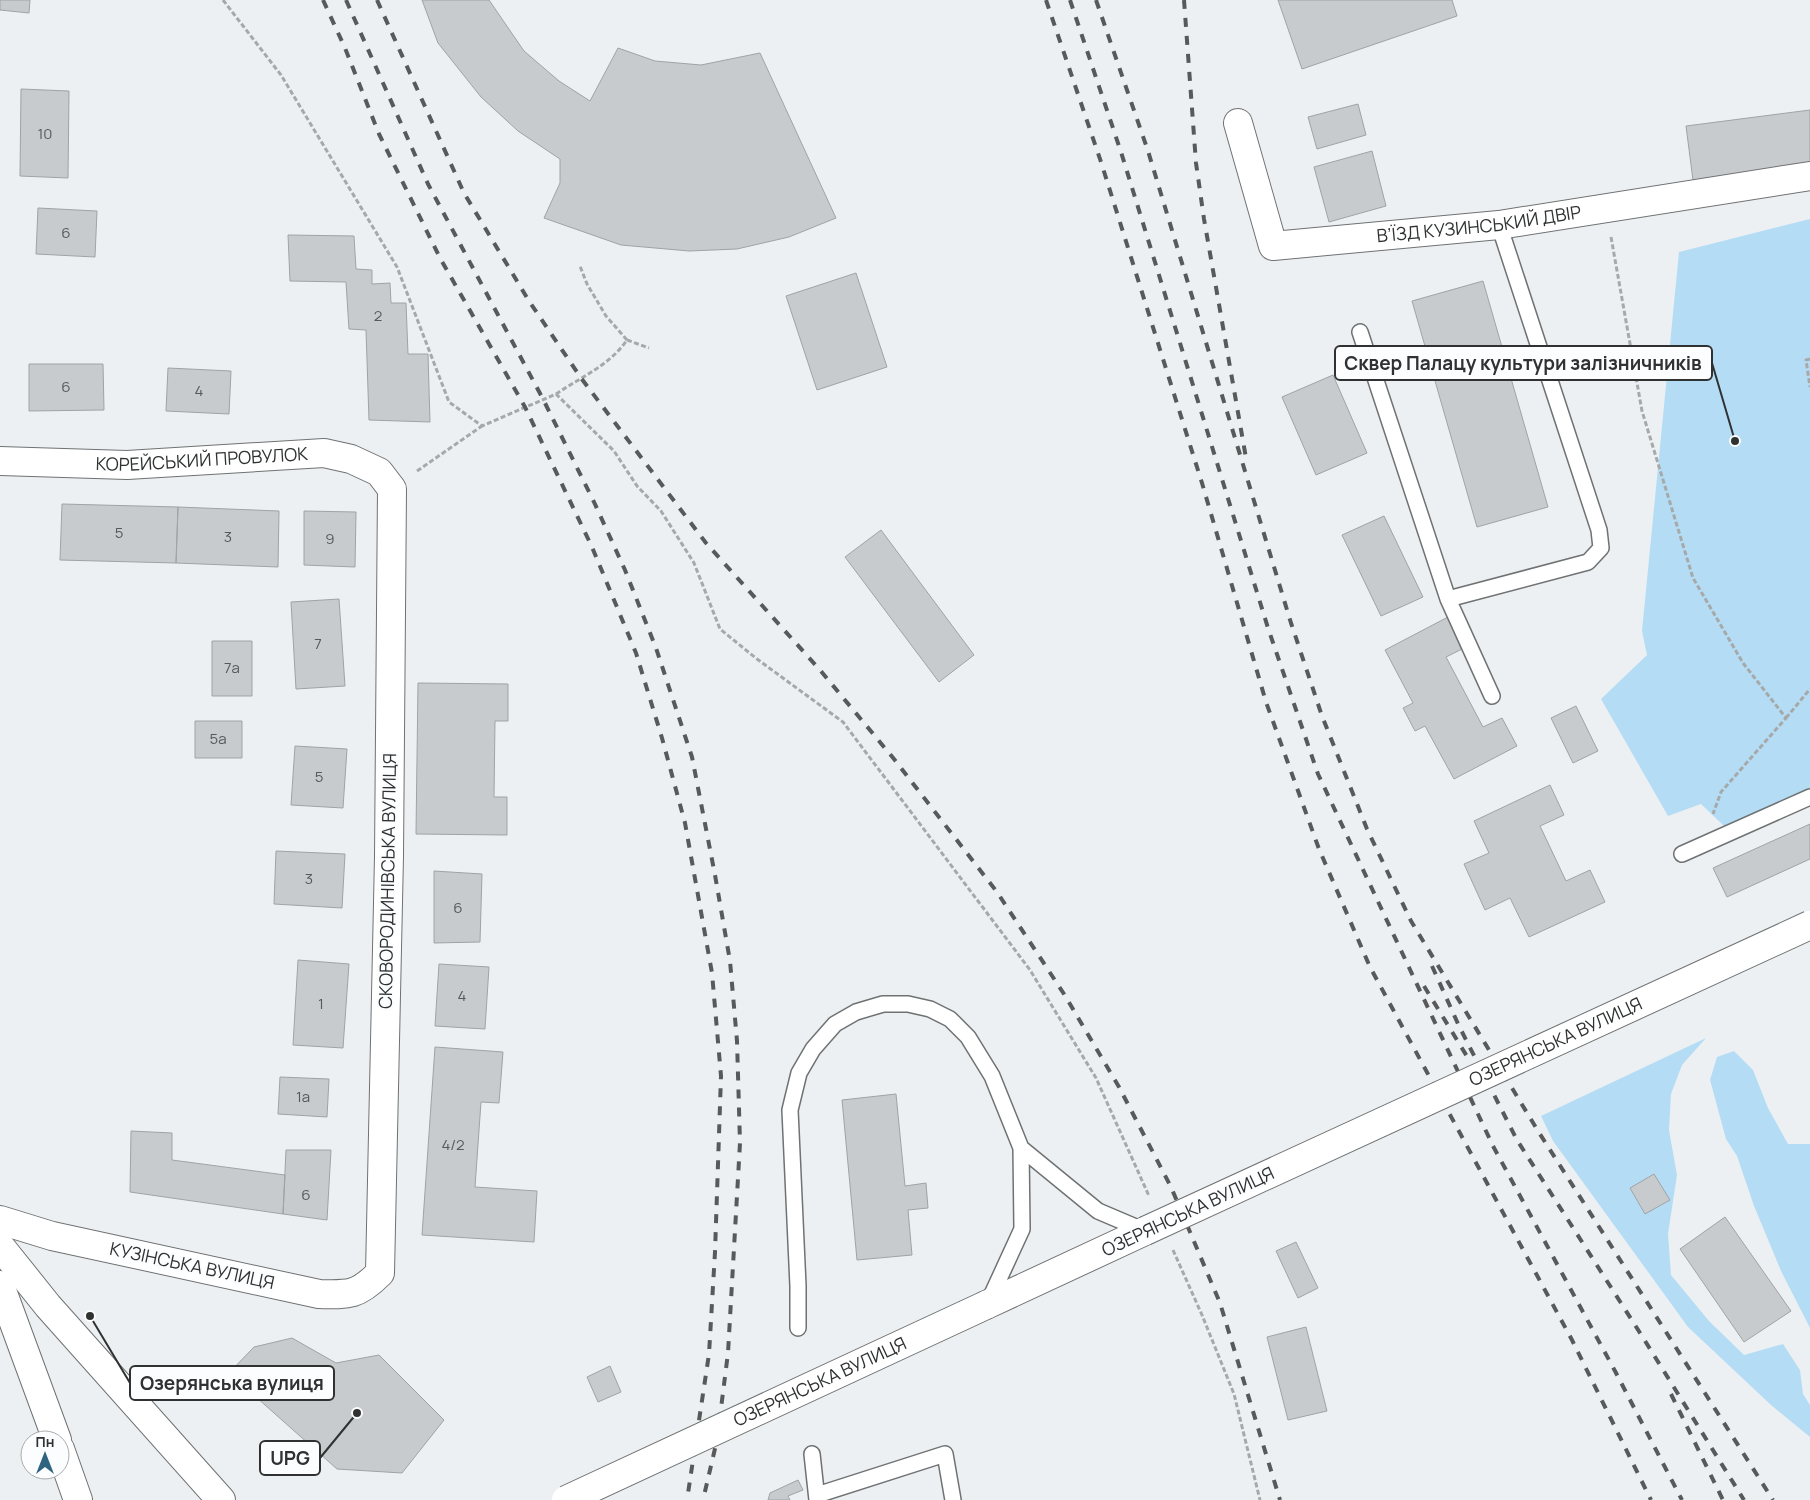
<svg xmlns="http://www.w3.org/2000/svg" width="1810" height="1500" font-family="Manrope,sans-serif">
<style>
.green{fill:#b4ddf5}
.building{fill:#c8cbcd;stroke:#a0a3a5}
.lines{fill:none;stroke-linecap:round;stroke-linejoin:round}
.service-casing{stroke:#6f7273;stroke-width:18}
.minor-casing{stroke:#6f7273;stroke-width:30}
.secondary-casing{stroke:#6f7273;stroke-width:30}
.primary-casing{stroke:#6f7273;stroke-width:30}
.path{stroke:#a6a9aa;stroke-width:3;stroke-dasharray:5 2.5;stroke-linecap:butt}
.service{stroke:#fff;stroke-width:15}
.minor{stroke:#fff;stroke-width:28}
.secondary{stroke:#fff;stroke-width:28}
.primary{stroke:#fff;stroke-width:28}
.rail{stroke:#57595a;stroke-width:4;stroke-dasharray:9 9;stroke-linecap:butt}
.primary-bridge-casing{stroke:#6f7273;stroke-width:30;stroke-linecap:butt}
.primary-bridge{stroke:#fff;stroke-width:28}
.labels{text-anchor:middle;stroke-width:5;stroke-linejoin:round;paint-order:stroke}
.number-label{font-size:15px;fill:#565859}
.street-label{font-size:18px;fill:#303232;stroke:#fbfdff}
.leader{fill:none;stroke:#303232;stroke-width:2}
.callout-dot{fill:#303232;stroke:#fbfdff;stroke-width:2}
.callout{fill:#fbfdff;stroke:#303232;stroke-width:2}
.callout-label{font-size:19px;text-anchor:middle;font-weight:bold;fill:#303232}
</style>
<rect width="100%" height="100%" fill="#edf0f2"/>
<path class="green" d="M1810,219v569l-86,38 -23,-22 -33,12 -67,-117 46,-44 -5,-24 37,-379z
M1706,1038l-24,27 -11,29 -2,36 8,45 -9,59 3,41 38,46 35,34 39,-11 17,26 3,24 7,11v32l-39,-32 -83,-78 -135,-186 -12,-25z
M1734,1051l19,19 15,38 20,36h22v184l-29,-57 -27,-65 -17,-50 -11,-17 -16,-59 7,-23z"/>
<path class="building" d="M0,0h30l-1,13 -29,-3z
M422,0h67l35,51 35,30 31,20 28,-53 37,13 46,4 59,-12 76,165 -47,19 -52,12 -48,2 -68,-6 -77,-27 16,-35v-24l-42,-28 -37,-34 -43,-54z
M1278,0h174l5,16 -155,53z
M21,89l48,2 -1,87 -48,-2z
M1358,104l8,31 -49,14 -9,-32z
M1810,110v63l-116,15 -8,-62z
M1372,151l14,55 -57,16 -15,-55z
M38,208l59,3 -2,46 -59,-3z
M288,235l66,1 2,33 16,1v14l18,-1 1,20h15l2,51h20l2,68 -61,-2 -3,-90 -17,-1 -3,-47 -56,-1z
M856,273l31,94 -70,23 -31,-94z
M1483,281l65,226 -71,20 -65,-226z
M29,364h74l1,46 -75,1z
M168,368l63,3 -2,43 -63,-3z
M1333,375l34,78 -51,22 -34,-78z
M62,504l116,3 -2,56 -116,-3z
M178,507l101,4 -1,56 -102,-4z
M304,511l52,1 -1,55 -51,-2z
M1384,516l39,81 -42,19 -39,-81z
M881,530l93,125 -35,27 -94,-125z
M339,599l6,87 -49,3 -5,-87z
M1448,617l16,31 -18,9 37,70 19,-9 15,28 -63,33 -29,-53 -10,5 -12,-23 10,-5 -28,-53z
M212,641h40v55h-40z
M418,683l90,1v37h-13l-1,76h13v38l-91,-1z
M1576,706l22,45 -25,12 -22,-45z
M195,721h47v37h-47z
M295,746l52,3 -4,59 -52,-3z
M1550,785l14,30 -24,11 26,55 24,-11 15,32 -76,35 -19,-39 -25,12 -21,-46 25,-11 -15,-32z
M1810,824v35l-83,38 -14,-29z
M276,851l69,3 -3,54 -68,-4z
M434,871l48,3 -2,68 -46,1z
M298,960l51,4 -6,84 -50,-3z
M439,964l50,3 -4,62 -50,-3z
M435,1047l68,5 -4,51 -18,-1 -6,85 62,4 -3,51 -112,-7z
M280,1077l49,2 -2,38 -49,-3z
M896,1094l9,92 21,-3 2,25 -20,2 4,45 -55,5 -15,-160z
M131,1131l41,2v27l113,15 -2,39 -153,-22z
M286,1150h45l-4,70 -44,-6z
M1654,1174l16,26 -25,14 -15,-26z
M1725,1217l66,94 -47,31 -64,-93z
M1296,1242l22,46 -20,10 -22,-47z
M1306,1327l21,84 -39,9 -21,-83z
M292,1338l44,25 43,-8 65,65 -42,53 -65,-4 -108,-96 25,-26z
M610,1366l11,26 -23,10 -11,-25z
M798,1480l5,10 -15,6 2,4h-22l2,-7z"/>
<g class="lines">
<g class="service-casing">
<path id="service" d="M1360,332l88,267 44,97
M1448,599l140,-37 13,-14 -2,-18 -100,-305
M1682,854l128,-57
M1021,1148l77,63 47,20
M798,1328v-42l-8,-176 9,-37 14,-24 22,-25 21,-12 27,-8h25l22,5 20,10 18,18 24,39 29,72 1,81 -34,74
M812,1454l5,46
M817,1495l128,-41 8,46"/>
</g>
<g class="minor-casing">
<g id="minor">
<path id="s1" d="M1238,123l35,123 226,-21 311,-49"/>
<path id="s2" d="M0,461l127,4 197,-12 27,6 28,13 13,17 -3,367 -9,417c-22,22 -30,22 -61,21l-267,-58 -52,-16"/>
<path d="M0,1285l57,155"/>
<path d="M60,1449l18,51"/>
</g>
</g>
<g class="secondary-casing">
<path id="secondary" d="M0,1246l48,60 173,194"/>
</g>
<g class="primary-casing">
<path id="primary" d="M986,1305l159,-74"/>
</g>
<path class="path" d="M223,0l58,75 116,192 52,135 33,24 74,-32 58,57 23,35 24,25 33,52 26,66 37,30 86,63 187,248 66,108 53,118
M1611,237l31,174 51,167 50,85 43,55 -65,74 -8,22
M627,340l22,8
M1810,359l-4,1 4,27
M556,394c25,-17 54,-29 71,-54l-21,-24 -19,-32 -7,-18
M417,471l65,-45
M1786,718l24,-29
M1173,1250l29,65 32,79 26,106"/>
<use href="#service" class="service"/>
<use href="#minor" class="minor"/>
<use href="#secondary" class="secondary"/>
<use href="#primary" class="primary"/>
<path class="rail" d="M323,0l22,48 34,86 61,124 85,149 67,140 44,106 26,85 23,85 27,150 9,103 -6,176 -6,102 -22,146
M346,0l82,184 115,215 51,103 31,68 31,78 36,109 23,118 15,86 7,80 3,102 -12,210 -11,87 -14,60
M377,0l87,193 65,108 52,77 125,165 114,127 74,89 103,133 67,102 55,93 52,100 49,116 60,197
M1046,0l55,162 101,321 64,219 53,147 51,118 202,373 79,160
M1070,0l51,152 147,476 50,146 175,372 122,225 67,129
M1096,0l52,151 143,472 31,93 45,113 44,92 127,210 235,369
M1184,0l12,163 8,56 42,239
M1432,966l27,60 58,114 125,196 102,164
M1424,986l44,72
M1671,1394l52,106"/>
<g class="primary-bridge-casing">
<g id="primary-bridge">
<path id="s3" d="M1145,1231l665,-306"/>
<path id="s4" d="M566,1500l420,-195"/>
</g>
</g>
<use href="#primary-bridge" class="primary-bridge"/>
</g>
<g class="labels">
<g class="number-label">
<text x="45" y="139">10</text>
<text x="66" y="238">6</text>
<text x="378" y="321">2</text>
<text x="66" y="392">6</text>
<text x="199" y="396">4</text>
<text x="119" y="538">5</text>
<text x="228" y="542">3</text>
<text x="330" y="544">9</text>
<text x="318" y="649">7</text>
<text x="232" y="673">7а</text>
<text x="218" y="744">5а</text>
<text x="319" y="782">5</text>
<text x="309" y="884">3</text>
<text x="458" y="913">6</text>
<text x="462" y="1001">4</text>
<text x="321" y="1009">1</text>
<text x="303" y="1102">1а</text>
<text x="453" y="1150">4/2</text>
<text x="306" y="1200">6</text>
</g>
<g class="street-label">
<text dy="6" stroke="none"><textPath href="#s1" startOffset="335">В’ЇЗД КУЗИНСЬКИЙ ДВІР</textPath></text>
<text dy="6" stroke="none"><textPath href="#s2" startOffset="202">КОРЕЙСЬКИЙ ПРОВУЛОК</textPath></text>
<text transform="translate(388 881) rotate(-89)" y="6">СКОВОРОДИНІВСЬКА ВУЛИЦЯ</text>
<text dy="6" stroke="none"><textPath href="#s3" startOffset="452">ОЗЕРЯНСЬКА ВУЛИЦЯ</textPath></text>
<text transform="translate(1188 1212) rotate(-25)" y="6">ОЗЕРЯНСЬКА ВУЛИЦЯ</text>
<text transform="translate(192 1266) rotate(12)" y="6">КУЗІНСЬКА ВУЛИЦЯ</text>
<text dy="6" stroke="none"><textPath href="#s4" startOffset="280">ОЗЕРЯНСЬКА ВУЛИЦЯ</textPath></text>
</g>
</g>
<path class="leader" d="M1735 441L1712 363M90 1316L130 1383M357 1413L320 1458"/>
<g class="callout-dot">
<circle cx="1735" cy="441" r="5"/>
<circle cx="90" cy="1316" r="5"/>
<circle cx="357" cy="1413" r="5"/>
</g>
<g class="callout">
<rect x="1335" y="346" width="377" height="34" rx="5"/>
<rect x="130" y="1366" width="204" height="34" rx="5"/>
<rect x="260" y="1441" width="60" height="34" rx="5"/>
</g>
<g class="callout-label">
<text x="1523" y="370">Сквер Палацу культури залізничників</text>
<text x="232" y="1390">Озерянська вулиця</text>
<text x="290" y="1465">UPG</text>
</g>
<g transform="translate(45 1455)"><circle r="24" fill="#fbfdff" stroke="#aaacad"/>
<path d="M0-4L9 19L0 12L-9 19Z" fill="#2f6480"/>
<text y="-8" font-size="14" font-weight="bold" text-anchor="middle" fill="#303232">Пн</text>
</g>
</svg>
